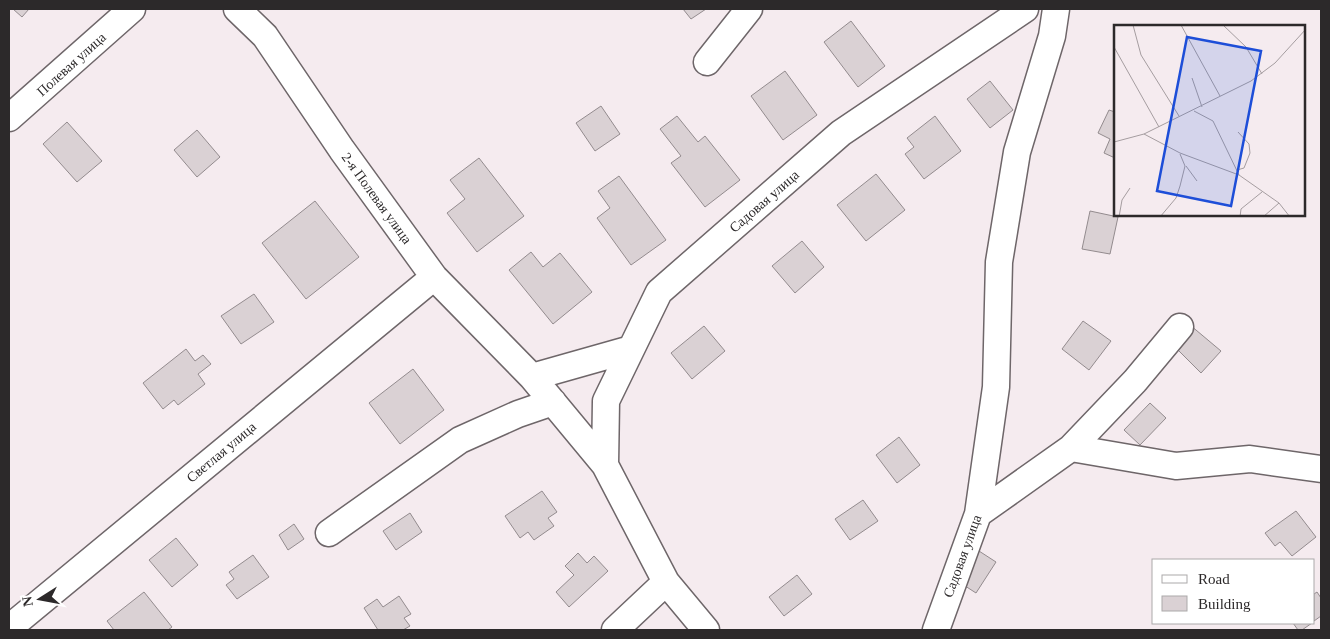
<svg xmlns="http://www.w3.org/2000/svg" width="1330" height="639" font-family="Georgia,serif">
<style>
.building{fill:#dad1d4;stroke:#938b8e}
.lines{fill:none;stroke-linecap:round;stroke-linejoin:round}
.minor-casing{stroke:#6e6669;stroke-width:29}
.minor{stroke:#fff;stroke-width:26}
.labels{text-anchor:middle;stroke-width:4;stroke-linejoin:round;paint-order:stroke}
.street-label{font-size:14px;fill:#2c292a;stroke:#fff}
.inset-road{fill:none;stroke:#a59da0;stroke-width:1}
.view{fill:#1d4ed8;fill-opacity:0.15;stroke:#1d4ed8;stroke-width:2.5}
.inset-edge{fill:none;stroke:#2c292a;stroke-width:2.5}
</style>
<rect width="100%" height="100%" fill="#f5ebef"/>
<path class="building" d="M13,9h16l-7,8z
M683,9h23l-15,10z
M851,21l34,45 -27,21 -34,-45z
M785,71l32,44 -34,25 -32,-44z
M990,81l23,29 -23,18 -23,-29z
M601,106l19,28 -25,17 -19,-28z
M1109,110l6,2v46l-11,-5 6,-14 -12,-6z
M677,116l21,26 7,-6 35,44 -35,27 -34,-44 10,-7 -21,-27z
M935,116l26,35 -37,28 -19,-25 9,-7 -7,-9z
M67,122l35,39 -25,21 -34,-38z
M197,130l23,27 -23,20 -23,-27z
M479,158l45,58 -47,36 -30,-39 18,-14 -15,-19z
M876,174l29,36 -39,31 -29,-36z
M619,176l47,64 -35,25 -34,-47 13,-10 -12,-17z
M315,201l44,56 -53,42 -44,-56z
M1090,211l28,6 -8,37 -28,-5z
M802,241l22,26 -29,26 -23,-27z
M531,252l12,15 17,-14 32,39 -39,32 -44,-54z
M254,294l20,28 -33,22 -20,-28z
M1083,321l28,20 -22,29 -27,-21z
M1190,325l31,26 -20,22 -23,-23 6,-7 -5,-4z
M704,326l21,25 -33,28 -21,-26z
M186,349l9,12 8,-6 8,9 -13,10 7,10 -27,21 -4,-5 -11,9 -20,-26z
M413,369l31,41 -44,34 -31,-41z
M1150,403l16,15 -26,27 -16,-15z
M899,437l21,28 -23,18 -21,-28z
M542,491l15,21 -9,6 6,8 -20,14 -6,-8 -8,6 -15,-22z
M863,500l15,21 -28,19 -15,-21z
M1296,511l20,26 -24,19 -12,-14 -5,4 -10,-13z
M410,513l12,19 -26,18 -13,-19z
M294,524l10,15 -16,11 -9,-15z
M176,538l22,27 -26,22 -23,-27z
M979,551l17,11 -20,31 -17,-11z
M578,553l9,10 7,-7 14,15 -39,36 -13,-15 18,-17 -9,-9z
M253,555l16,22 -32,22 -11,-14 8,-6 -5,-7z
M797,575l15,19 -28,22 -15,-19z
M144,592l28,35 -4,3h-54l-7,-9z
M1317,592l4,6v18l-7,5v-27z
M399,596l12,18 -7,4 6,8 -7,4h-25l-14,-22 13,-9 6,8z
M1293,623h19l-10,7h-4z"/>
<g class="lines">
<g class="minor-casing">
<path id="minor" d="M237,9l28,27 77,114 92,127 98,100 73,88 61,117 40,48
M707,62l42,-53
M9,118l123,-109
M532,377l99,-28
M1071,448l64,-67 45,-54
M605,465l1,-64 53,-109 182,-159 184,-124
M978,514l93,-66 105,18 74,-7 71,10
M329,533l131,-93 58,-26 35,-12
M9,628l425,-351
M615,630l51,-48
M936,630l42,-116 18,-127 3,-125 18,-110 35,-116 4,-27"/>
</g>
<use href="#minor" class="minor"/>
</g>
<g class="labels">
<g class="street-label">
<text transform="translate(71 64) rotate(-42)" y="5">Полевая улица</text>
<text transform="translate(377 198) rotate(54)" y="5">2-я Полевая улица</text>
<text transform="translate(764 201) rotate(-41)" y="5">Садовая улица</text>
<text transform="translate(221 452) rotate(-40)" y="5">Светлая улица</text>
<text transform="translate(962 556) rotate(-70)" y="5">Садовая улица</text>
</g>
</g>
<g transform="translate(1114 25)">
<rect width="191" height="191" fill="#f5ebef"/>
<path class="inset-road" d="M19,0l8,30 38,61M67,0l39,71M109,0l23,22 16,27M0,22l45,80M78,53l10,29M80,86l19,10 26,54M30,109l36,19 59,22 40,28 11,14M0,117l30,-8 107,-53 24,-18 31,-34M72,141l11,15M123,145l7,-2 6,-15 -1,-9 -11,-12M5,192l3,-17 8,-12M46,192l16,-19 4,-12 5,-20 -5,-12M126,192l1,-8 21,-17M149,192l16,-14"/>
<path class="view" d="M73,12l74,14 -30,155 -74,-15z"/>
<rect width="191" height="191" class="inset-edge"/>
</g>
<rect width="1330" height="639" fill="none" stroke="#2c292a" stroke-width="20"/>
<rect x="1152" y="559" width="162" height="65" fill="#ffffff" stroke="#aba9aa"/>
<rect x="1162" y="575" width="25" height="8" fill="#ffffff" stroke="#aba9aa"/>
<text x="1198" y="584" font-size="15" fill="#2c292a">Road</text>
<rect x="1162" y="596" width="25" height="15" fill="#dad1d4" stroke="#aba9aa"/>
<text x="1198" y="609" font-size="15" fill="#2c292a">Building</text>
<g transform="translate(40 599) rotate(259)" stroke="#ffffff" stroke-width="4" paint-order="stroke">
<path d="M0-4L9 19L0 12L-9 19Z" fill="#2c292a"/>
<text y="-8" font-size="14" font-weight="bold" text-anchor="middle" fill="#2c292a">N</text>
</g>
</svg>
